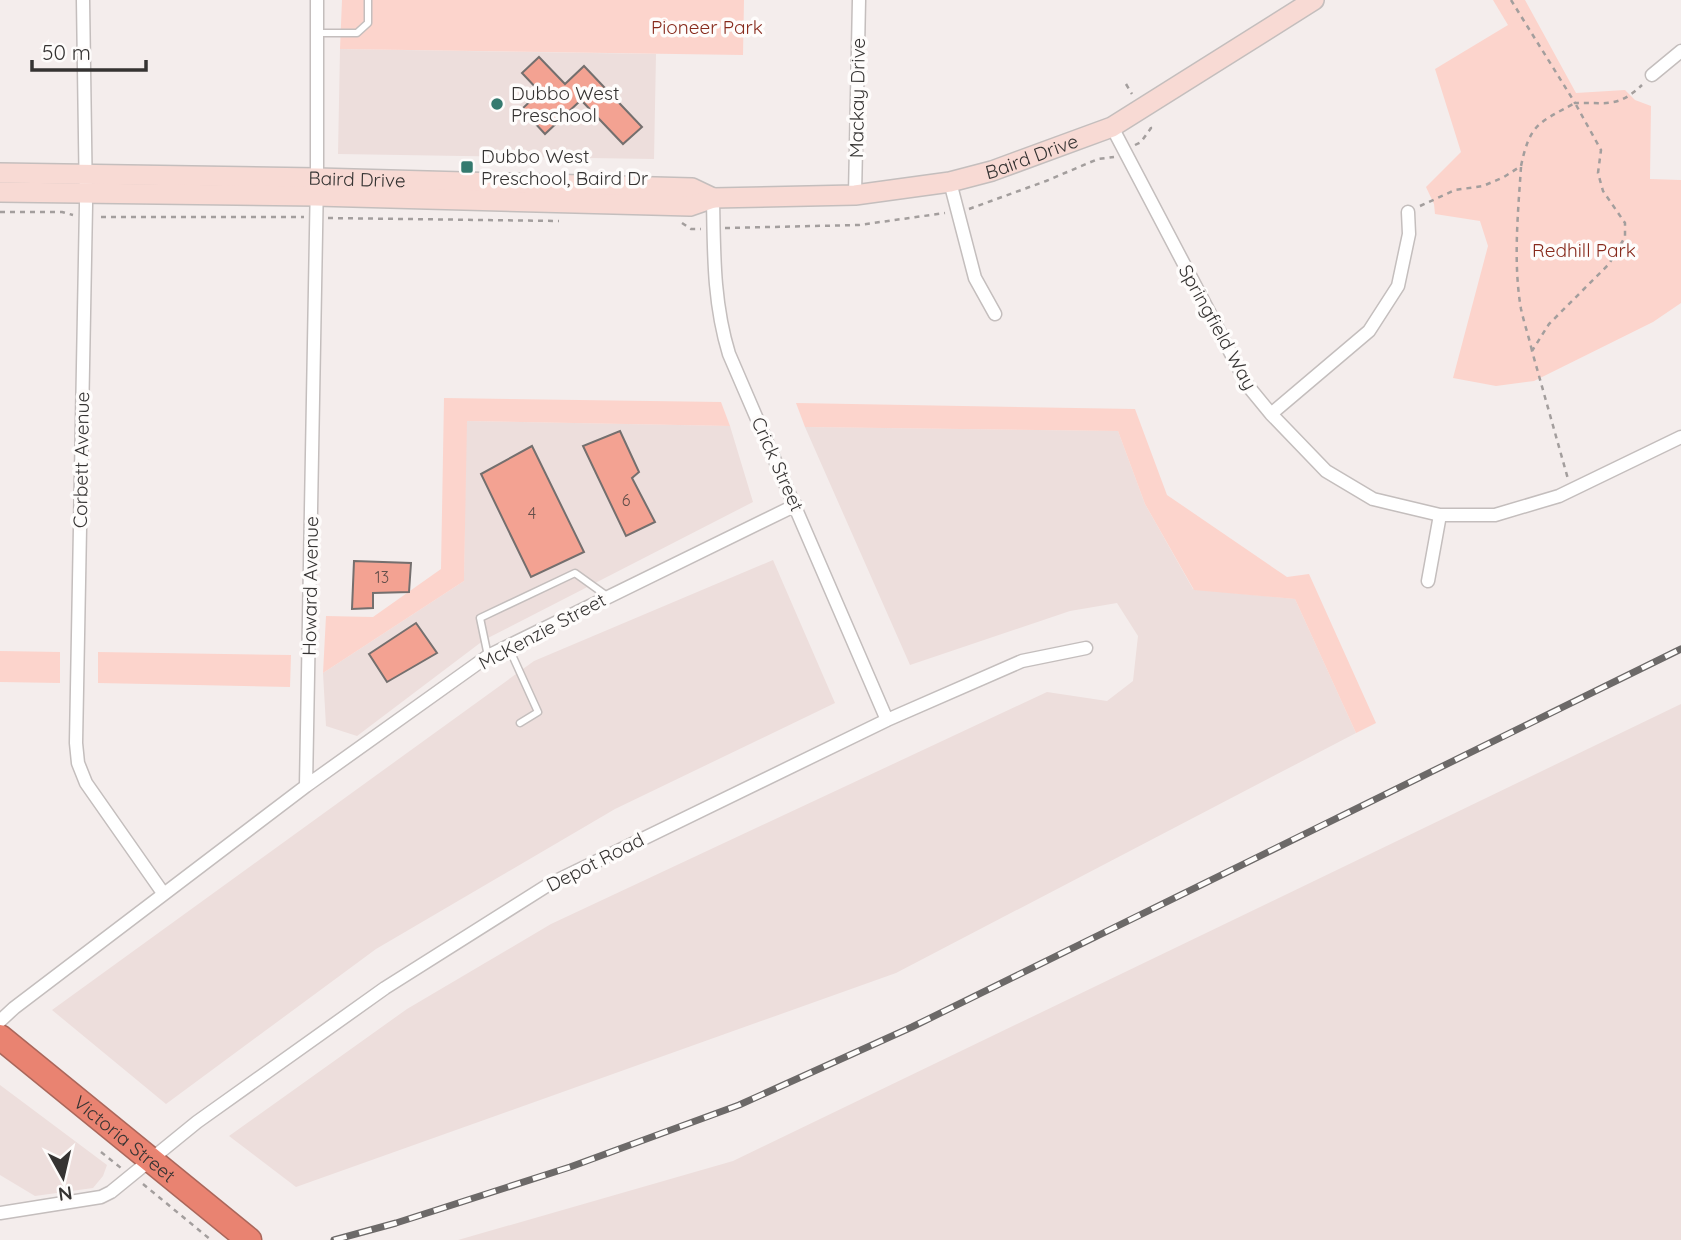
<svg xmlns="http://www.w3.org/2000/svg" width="1681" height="1240" font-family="Quicksand,sans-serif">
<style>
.built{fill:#eddedc}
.green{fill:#fcd4cc}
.building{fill:#f3a292;stroke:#746f6e;stroke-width:2}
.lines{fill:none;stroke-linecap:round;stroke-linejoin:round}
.lane-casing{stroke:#c4bebd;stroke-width:9}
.street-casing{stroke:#c4bebd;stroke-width:15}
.secondary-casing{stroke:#c4bebd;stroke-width:22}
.highway-casing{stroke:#aa675b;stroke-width:27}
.path{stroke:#a39e9d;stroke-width:2.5;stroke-dasharray:5 5;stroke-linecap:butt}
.lane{stroke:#fff;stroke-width:6}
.street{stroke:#fff;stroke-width:12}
.secondary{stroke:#f8dad4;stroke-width:19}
.highway{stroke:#e98371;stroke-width:24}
.rail-casing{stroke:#6c6968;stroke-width:7}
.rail{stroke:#fefcfb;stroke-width:4.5;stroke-dasharray:13;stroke-linecap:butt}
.poi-dot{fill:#357a6f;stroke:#fefcfb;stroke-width:2.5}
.labels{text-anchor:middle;stroke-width:7;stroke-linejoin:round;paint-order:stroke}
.number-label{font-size:16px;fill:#644f4a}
.park-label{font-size:19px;fill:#872a1c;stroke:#fefcfb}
.poi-label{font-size:19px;fill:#353332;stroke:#fefcfb;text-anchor:start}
.street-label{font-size:19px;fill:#353332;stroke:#fefcfb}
</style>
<rect width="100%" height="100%" fill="#f4edec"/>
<path class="built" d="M340,49l316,5 -2,105 -316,-5z
M466,421l264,5 23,76 -269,138 -127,96 -31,-10 -3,-53 141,-92z
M805,427l313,4 27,73 48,85 102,10 61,134 -460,240 -600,214 -67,-51 178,-127 144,-85 496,-232 60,9 26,-20 5,-45 -21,-33 -47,8 -160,54z
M773,560l62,143 -220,106 -239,140 -210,155 -114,-94 482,-349z
M1681,704v536h-1223l275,-79z
M0,1085l107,80 -4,11 -10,12 -58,8 -35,-21z"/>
<path class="green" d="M342,0h402l-1,55 -403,-6z
M1493,0h32l51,93 49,-3 10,10 16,6 -1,73 31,1v123l-28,19 -119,59 -38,5 -43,-8 35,-132 -8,-25 -45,-7 -1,-10 -8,-17 35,-35 -26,-83 73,-44z
M444,398l277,4 9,24 -263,-5 -3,160 -141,92 3,-57 47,1 68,-48z
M796,403l339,6 32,86 120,82 22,-3 67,149 -20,10 -61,-134 -101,-9 -49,-86 -27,-73 -313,-4z
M0,651l60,1v31l-60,-1z
M98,652l193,3 -1,32 -192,-4z"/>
<path class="building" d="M539,57l26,27 19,-18 58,61 -19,17 -42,-44 -36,34 -23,-25 18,-17 -18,-19z
M620,431l19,41 -7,6 23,44 -29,14 -43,-90z
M532,446l52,106 -53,25 -50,-103z
M354,561l57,2 -2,29 -36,1v15l-21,1z
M416,623l21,30 -50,29 -18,-28z"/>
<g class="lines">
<g class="lane-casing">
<path id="lane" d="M317,33h40l11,-10v-23
M508,646l30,66 -18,11
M488,656l-8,-38 95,-45 32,23"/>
</g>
<g class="street-casing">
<path id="street" d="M83,0l3,205 -10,538 2,20 8,20 77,110
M1652,75l29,-24
M1112,127l136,259 23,28 55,57 47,28 67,16h55l64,-19 122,-59
M950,182l25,96 20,36
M855,195l4,-195
M713,198c1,53 0,104 16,156l158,366
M1271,414l98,-83 29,-45 11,-52 -1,-22
M1428,581l12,-66
M306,786l182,-130 308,-151
M0,1021l14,-13 292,-222 11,-608v-178
M0,1213l101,-16 10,-5 86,-70 188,-134 163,-103 339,-165 135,-59 64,-13"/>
</g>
<g class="secondary-casing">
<g id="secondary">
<path id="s1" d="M0,173l317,5 375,10 21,10"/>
<path id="s2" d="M0,192l316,4 374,10 23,-8 142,-3 95,-13 42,-11 120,-44 202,-127"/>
</g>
</g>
<g class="highway-casing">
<g id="highway">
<path id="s3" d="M0,1037l249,203"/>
</g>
</g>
<path class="path" d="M1511,0l64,103c30,-1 42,6 67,-18
M1126,84l6,10
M1135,145l6,-3 10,-14 -2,-4
M1521,167c-3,46 -8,96 0,142 3,14 8,28 11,42
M1420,206l35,-16 28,-4 21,-9 17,-11c9,-42 17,-43 54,-63l26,47 -3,23 5,18 22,32v14l-16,27 -60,60 -17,27 36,128
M969,209l77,-28 52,-22 16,-2
M0,212h62l11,3
M101,217h203
M328,218l231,3
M682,223l9,6h10
M725,228l134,-3 86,-12
M101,1152l20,16
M143,1184l68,56"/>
<use href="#lane" class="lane"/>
<use href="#street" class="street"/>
<use href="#secondary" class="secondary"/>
<use href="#highway" class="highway"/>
<g class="rail-casing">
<path id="rail" d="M334,1240l62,-17 174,-56 169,-62 173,-78 769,-378"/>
</g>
<use href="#rail" class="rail"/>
</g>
<g class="poi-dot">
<circle cx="497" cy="104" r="7"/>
<rect x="460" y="160" width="14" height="14" rx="3.5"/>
</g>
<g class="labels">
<g class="number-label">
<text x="626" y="506">6</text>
<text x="532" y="519">4</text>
<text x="382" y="583">13</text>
</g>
<g class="park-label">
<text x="707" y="34">Pioneer Park</text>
<text x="1584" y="257">Redhill Park</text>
</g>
<g class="poi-label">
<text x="511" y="100">Dubbo West<tspan x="511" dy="22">Preschool</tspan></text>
<text x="481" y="163">Dubbo West<tspan x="481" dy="22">Preschool, Baird Dr</tspan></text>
</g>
<g class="street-label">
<text transform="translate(857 98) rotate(-89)" y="7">Mackay Drive</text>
<text dy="7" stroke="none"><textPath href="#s2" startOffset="1038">Baird Drive</textPath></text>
<text dy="7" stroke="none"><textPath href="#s1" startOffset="357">Baird Drive</textPath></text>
<text transform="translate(1218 327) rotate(61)" y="7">Springfield Way</text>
<text transform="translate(81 460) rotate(-89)" y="7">Corbett Avenue</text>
<text transform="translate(778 464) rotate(66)" y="7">Crick Street</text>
<text transform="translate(310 586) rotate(-89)" y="7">Howard Avenue</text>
<text transform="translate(542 631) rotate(-28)" y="7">McKenzie Street</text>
<text transform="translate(595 862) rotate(-27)" y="7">Depot Road</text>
<text dy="7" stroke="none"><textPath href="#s3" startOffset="161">Victoria Street</textPath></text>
</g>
</g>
<g transform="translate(63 1177) rotate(172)" stroke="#fefcfb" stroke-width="5" paint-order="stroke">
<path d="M0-5L12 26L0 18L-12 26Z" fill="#353332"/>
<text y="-10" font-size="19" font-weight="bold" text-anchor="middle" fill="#353332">N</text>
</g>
<path d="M32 60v10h114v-10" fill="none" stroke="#353332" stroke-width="3.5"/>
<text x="42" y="60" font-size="21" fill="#353332" stroke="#fefcfb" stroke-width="5" paint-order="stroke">50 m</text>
</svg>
